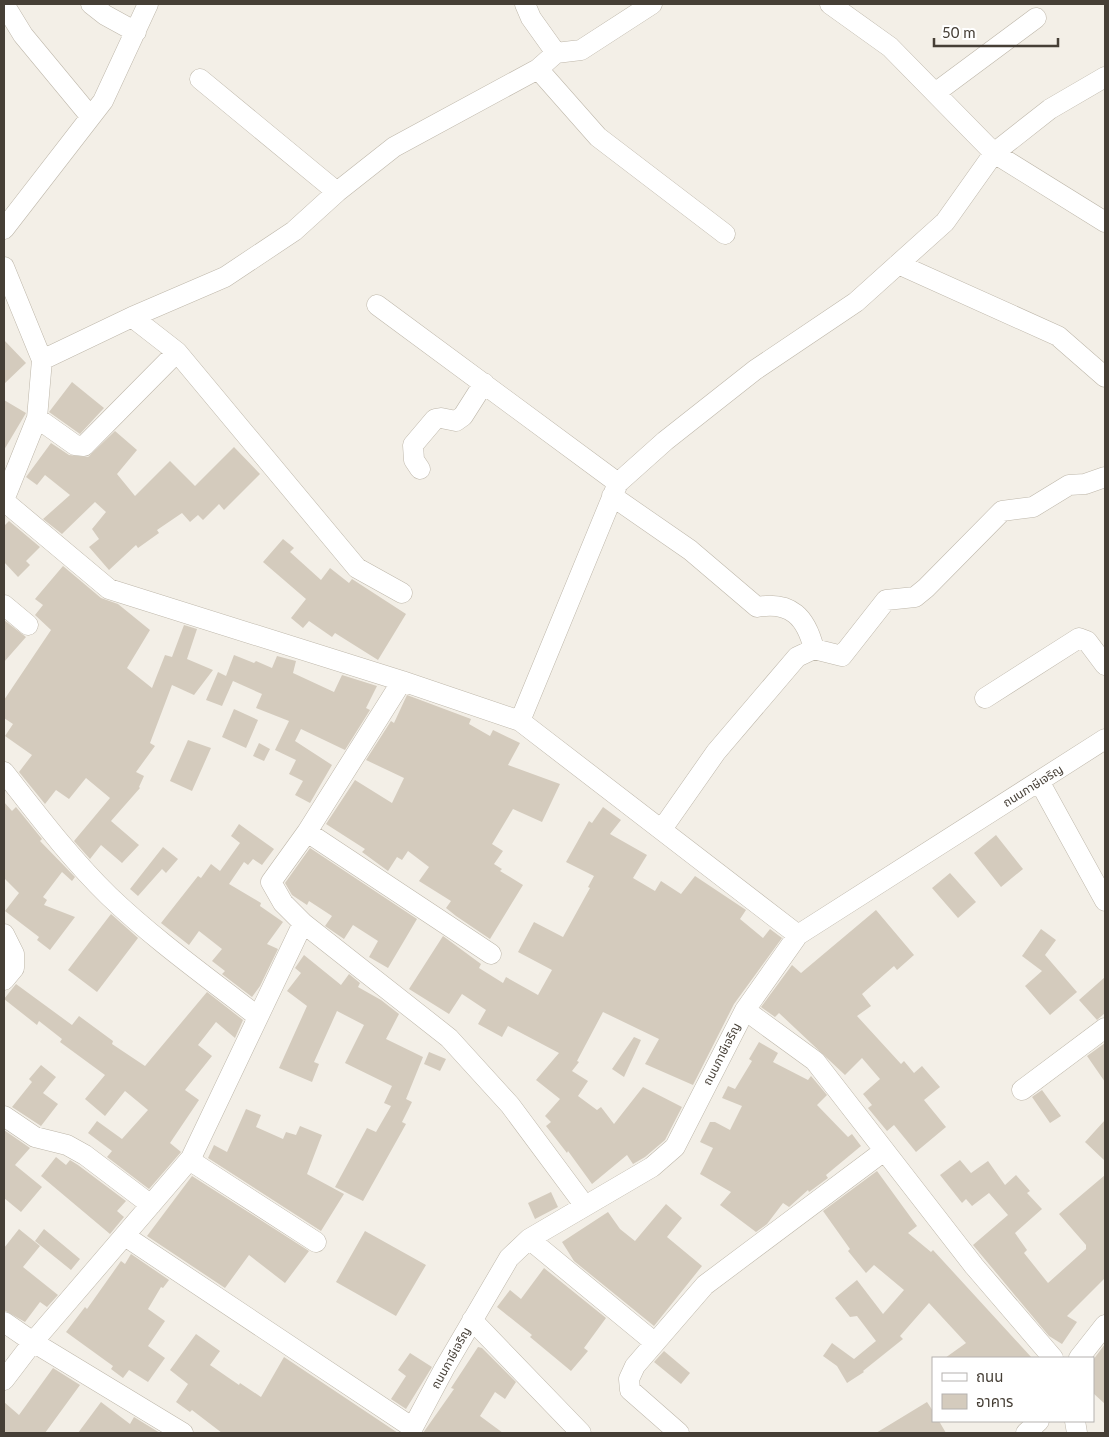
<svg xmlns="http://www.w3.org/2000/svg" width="1109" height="1437" font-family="Lato,'Noto Sans Thai',sans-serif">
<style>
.building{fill:#d4cbbd}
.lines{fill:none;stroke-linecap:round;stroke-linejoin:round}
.minor-casing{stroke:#beb7aa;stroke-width:21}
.minor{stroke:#fff;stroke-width:20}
.labels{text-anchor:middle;stroke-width:4.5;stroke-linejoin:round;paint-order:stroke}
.street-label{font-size:12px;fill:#463f36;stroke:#fff}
</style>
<rect width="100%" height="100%" fill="#f3efe7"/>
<path class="building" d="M4,340l22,23 -22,21z
M72,382l32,26 -24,26 -31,-22z
M4,400l22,13 -22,37z
M115,431l22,19 -20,24 18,22 35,-35 25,25 39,-39 26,27 -36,36 -5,-6 -16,16 -5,-5 -8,7 -8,-9 -25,17 2,3 -21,15 -2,-3 -27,25 -20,-23 10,-8 -7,-10 14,-17 -11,-10 -33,32 -19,-15 27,-24 -25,-20 -8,10 -11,-8 25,-34 18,12 19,2z
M9,521l31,26 -14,14 4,4 -12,12 -14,-15v-36z
M283,539l11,9 -4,4 31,28 9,-12 19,15 3,-4 54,35 -28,46 -43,-27 -3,4 -23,-16 -6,7 -12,-10 15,-19 -43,-37z
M63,566l38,32 17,6 32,26 -23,38 25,20 13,-33 7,2 12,-32 13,4 -10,30 26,11 -19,25 -22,-10 -22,58 5,3 -19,26 8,4 -5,11 1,1 -29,33 28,24 -17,18 -21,-18 -11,14 -16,-18 36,-43 -24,-20 -17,21 -13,-9 -11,14 -26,-32 13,-17 -27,-19 8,-12 -9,-6v-18l47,-70 -16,-15 8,-10 -8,-6z
M4,620l22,17 -22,25z
M234,655l20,8 2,-2 16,7 5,-12 19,5 -3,12 41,19 8,-17 35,11 -11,22 4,2 -25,40 -44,-21 -6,12 37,24 -22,38 -15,-8 8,-14 -14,-7 7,-14 -21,-10 14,-29 -33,-13 6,-14 -29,-13 -11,25 -16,-6 12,-28 8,4z
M407,695l64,24 -2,5 21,12 3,-6 27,13 -12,22 52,19 -18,38 -29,-13 -21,35 11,7 -9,13 8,5 -2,2 23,14 -33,54 -34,-23 -10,-8 5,-7 -32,-20 10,-14 -21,-16 -6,9 -5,-3 -9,14 -26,-19 3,-3 -39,-25 29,-44 37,23 12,-25 -38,-18 25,-39 3,2z
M234,709l24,11 -12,28 -24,-11z
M188,740l23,8 -19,43 -22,-10z
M259,743l11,6 -6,12 -11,-5z
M4,802l8,9 4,-4 26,32 -2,2 35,36 -3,4 -10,-9 -19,25 4,3 -3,5 31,12 -25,33 -13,-10 2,-3 -34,-26 14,-18 -15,-15z
M603,807l18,13 -11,14 37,21 -14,23 22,13 6,-10 20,13 14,-18 51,34 -6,9 23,19 7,-9 12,9 -48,66 -41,81 -48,-21 14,-25 -56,-27 -26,49 2,1 -7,9 16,10 -10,15 19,14 4,-3 13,17 29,-37 39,20 -17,33 -20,17 -12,7 -6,-9 -35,29 -24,-33 -1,2 -21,-27 5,-4 -6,-6 15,-17 -24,-19 23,-27 -51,-27 -6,11 -24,-13 8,-14 -24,-16 -13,20 -40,-25 34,-53 38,28 -2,4 24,15 3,-6 32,18 14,-25 -34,-18 16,-30 29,15 27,-49 -2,-1 6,-11 -28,-14 23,-41 3,2z
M239,824l35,25 -12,16 -9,-6 -5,6 -4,-3 -15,22 32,19 -1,3 23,16 -16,22 11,5 -18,37 -8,11 -30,-23 3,-3 -13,-10 10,-12 -23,-18 -10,14 -28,-22 37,-47 3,2 10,-14 9,7 20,-28 -9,-7z
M996,835l27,34 -22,18 -27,-34z
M163,847l15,12 -12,14 -4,-4 -24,27 -8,-7z
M310,848l107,71 -29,49 -19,-11 9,-16 -25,-16 -9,14 -19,-13 7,-10 -23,-15 -2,4 -15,-10 -7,-12z
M950,873l26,29 -18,16 -26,-30z
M876,910l38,45 -17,15 -3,-4 -32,28 9,12 -14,10 44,48 3,-3 10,12 8,-7 18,21 -16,13 22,27 -30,25 -22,-27 -7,6 -19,-23 4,-3 -9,-11 17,-15 -18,-21 -17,17 -66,-62 -4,4 -14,-10 31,-42 9,8z
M111,914l27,24 -41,54 -29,-22z
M1041,929l15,11 -11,15 32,37 -27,23 -25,-29 17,-15 -20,-15z
M304,955l37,30 8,-11 11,9 -2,4 23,13 18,14 -13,25 37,18 -17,42 6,3 -10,20 4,2 -43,77 -28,-14 32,-59 9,4 15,-26 -7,-3 8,-17 -47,-23 19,-38 -27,-14 -23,51 5,2 -7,18 -33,-14 28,-62 -20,-15 14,-18 -6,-5z
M1105,977v36l-8,7 -18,-20z
M16,984l56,41 7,-9 34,25 -1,3 33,22 62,-74 36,28 -8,18 -19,-16 -18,23 14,11 -27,34 14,10 -29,43 11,9 -32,37 -42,-32 5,-6 -24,-18 9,-12 25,18 26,-29 -23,-19 -20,25 -20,-17 20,-24 -45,-33 2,-3 -23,-18 -2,4 -33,-26z
M634,1037l7,3 -17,37 -12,-8z
M759,1042l19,11 -5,9 35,18 3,-4 16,19 -10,10 31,32 4,-3 9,12 -35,29 2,3 -19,14 -1,-2 -19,17 -6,-4 -16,21 -11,8 -36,-27 11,-13 -31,-18 13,-26 -13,-6 10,-20h5l15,8 12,-24 -20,-8 6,-12 7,3 17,-28 -3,-2z
M1105,1043v39l-18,-26z
M429,1052l17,7 -6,12 -16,-7z
M41,1065l15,12 -13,16 15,11 -17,22 -29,-19 20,-25 -3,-3z
M1042,1090l19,26 -11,7 -18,-26z
M246,1109l15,6 -5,12 27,12 3,-7 10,3 4,-9 22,9 -15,39 37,20 -23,37 -113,-73 6,-13 13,7z
M1105,1120v41l-20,-19z
M4,1130l26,18 -15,17 27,22 -21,25 -17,-14z
M56,1157l10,8 4,-5 8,5 48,36 -9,10 7,6 -14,17 -69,-58z
M960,1160l11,13 17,-12 17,24 11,-10 14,16 -3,2 15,16 -27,24 12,17 -3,3 24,30 38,-34v-4l-27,-31 46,-39v103l-38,38 10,6 -15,22 -13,-8 -76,-91 35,-30 -19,-22 -17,13 -6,-7 -4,4 -22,-28z
M877,1171l40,55 -9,7 23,19 2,-2 99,108h-87l21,-15 -37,-40 -29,33 3,3 -40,32 1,1 -17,11 -10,-17 -14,-10 9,-13 22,16 22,-18 -19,-25 -7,1 -15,-19 22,-18 26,34 21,-24 -30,-25 -8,8 -18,-22 2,-2 -27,-38z
M192,1176l117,75 -24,32 -36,-28 -24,33 -78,-52z
M551,1192l7,15 -23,12 -7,-16z
M666,1204l16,14 -15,19 35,29 -48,60 -80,-65 -12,-19 46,-30 12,17 15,12z
M19,1229l21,17 -17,21 35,28 -11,12 -7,-5 -15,20 -21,-12v-62z
M44,1229l36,30 -9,11 -36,-29z
M365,1231l61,34 -30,51 -60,-34z
M131,1254l38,26 -6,8 -2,-1 -13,22 17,12 -17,25 17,12 -17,24 -19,-12 -6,8 -12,-9 2,-3 -47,-34 19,-25 2,2 34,-48 4,3z
M544,1268l62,50 -22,30 4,3 -17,20 -41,-34 2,-2 -35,-28 13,-17 11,9z
M196,1334l24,17 -10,14 29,20 1,-2 21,14 23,-40 114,76h-176l-30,-23 -2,2 -14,-10 12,-18 -18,-14z
M1105,1344v60l-12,-11v-33z
M478,1347l4,1 34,34 -11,17 -10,-7 -15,24 23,17h-80l31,-44 -3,-1z
M664,1351l26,22 -9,11 -27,-22z
M410,1353l22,14 -26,42 -15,-10 15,-23 -8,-6z
M53,1368l27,17 -35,48h-41v-31l15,13z
M101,1402l29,22 4,-7 26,16h-82z
M927,1402l6,9v10h6l7,12h-70z"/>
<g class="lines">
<g class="minor-casing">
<path id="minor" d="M4,4l19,31 67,81
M91,4l14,11 31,17
M525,4l6,14 25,35
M830,4l60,43 104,106 111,69
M538,69l60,68 127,97
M200,79l137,113
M935,93l101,-75
M4,229l99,-128 45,-97
M898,264l160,72 47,41
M4,267l38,93
M377,305l241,178
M132,317l45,35 180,216 45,25
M37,418l38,27 9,1 93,-94
M420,469l-6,-9 -1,-15 22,-26 6,-1 15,3 7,-5 21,-33
M612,496l78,54 67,57c34,-6 49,10 57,42
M4,500l33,-82 5,-58 90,-43 93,-40 69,-46 43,-39 57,-45 144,-78 18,-16 25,-3 71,-46
M4,501l105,88 293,92 118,40 278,214
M4,605l24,20
M402,681l-95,151 -36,50 12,21 20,20 146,115 61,67 75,101
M985,698l94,-60 8,3 18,24
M520,721l98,-238 47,-42 90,-71 101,-68 89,-80 49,-69 56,-44 55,-32
M4,772c33,42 66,86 105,124 46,44 98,81 148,120
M1039,781l66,120
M662,829l54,-77 81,-95 17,-8 28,7 44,-56 29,-3 11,-9 76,-77 31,-4 36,-22 16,-1 20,-7
M307,832l184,122
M4,934l10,20v14l-10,12
M745,1010l70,51 159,205 79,92
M1022,1090l83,-62
M4,1116l31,21 32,8 18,10 66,50
M191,1158l6,7 119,77
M125,1236l288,192
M529,1239l125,103
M472,1320l109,113
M4,1322l29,20 150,91
M1079,1358l26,-33
M4,1380l29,-38 158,-184 112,-235
M1075,1421l2,12
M410,1433l34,-64 65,-111 20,-19 123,-72 23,-20 70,-137 53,-75 307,-196
M679,1433l-49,-43 -1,-11 6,-13 70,-81 179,-134
M1026,1433l13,-12"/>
</g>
<use href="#minor" class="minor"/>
</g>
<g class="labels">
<g class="street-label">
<text transform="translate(1033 786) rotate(-32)" y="4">ถนนภาษีเจริญ</text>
<text transform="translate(722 1054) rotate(-63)" y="4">ถนนภาษีเจริญ</text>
<text transform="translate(451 1358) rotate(-61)" y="4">ถนนภาษีเจริญ</text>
</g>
</g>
<rect width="1109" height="1437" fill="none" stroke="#463f36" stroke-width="10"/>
<rect x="932" y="1357" width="162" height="65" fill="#ffffff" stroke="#b5b2af"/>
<rect x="942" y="1373" width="25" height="8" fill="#ffffff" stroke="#b5b2af"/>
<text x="976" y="1382" font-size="15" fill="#463f36">ถนน</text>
<rect x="942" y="1394" width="25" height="15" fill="#d4cbbd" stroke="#b5b2af"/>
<text x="976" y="1407" font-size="15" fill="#463f36">อาคาร</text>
<path d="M934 38v8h124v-8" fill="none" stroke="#463f36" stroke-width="2.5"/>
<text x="942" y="38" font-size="15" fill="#463f36" stroke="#ffffff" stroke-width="4" paint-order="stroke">50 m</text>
</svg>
